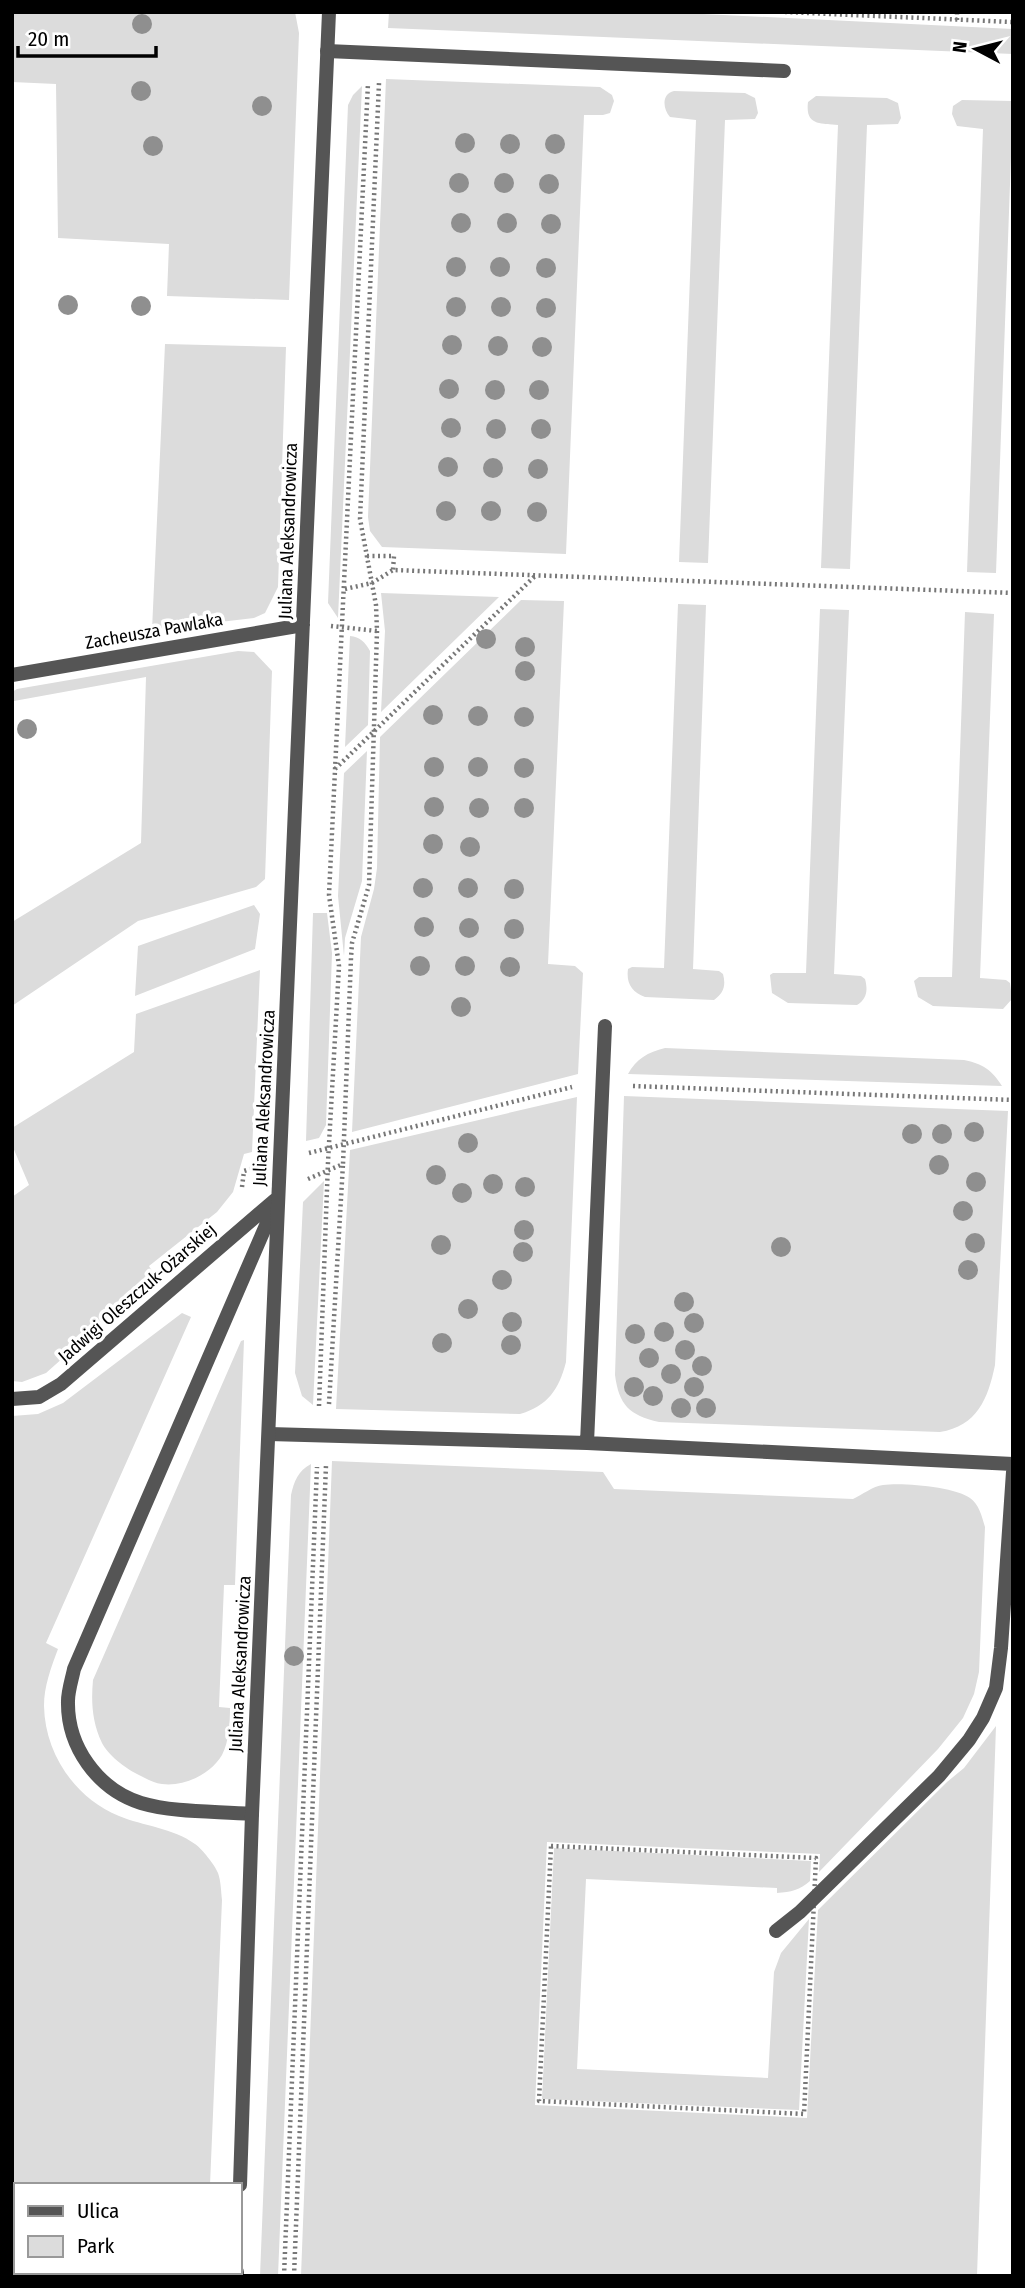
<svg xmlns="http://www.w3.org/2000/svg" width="1025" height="2288" font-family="'Fira Sans Condensed',sans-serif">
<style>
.green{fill:#dcdcdc}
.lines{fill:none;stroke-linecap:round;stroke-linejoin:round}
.path{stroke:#777;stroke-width:4.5;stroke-dasharray:2 3.5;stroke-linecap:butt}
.service{stroke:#555;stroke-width:14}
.minor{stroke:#555;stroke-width:14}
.tree{fill:#8f8f8f}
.labels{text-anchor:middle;stroke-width:7;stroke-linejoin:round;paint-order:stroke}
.street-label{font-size:18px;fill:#000;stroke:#fff}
</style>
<rect width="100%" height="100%" fill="#fff"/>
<path class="green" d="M12,12h283l4,21 -10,267 -122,-4 2,-52 -111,-6 -2,-154 -44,-2z
M389,12h273l351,17v25l-625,-26z
M386,79l214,8 12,8 2,6 -4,12 -7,2h-19l-18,439 -184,-7 -12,-16 -2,-14z
M362,86l-24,532 -10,-15 20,-498 5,-10z
M674,91l71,2 10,5 3,15 -3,6 -30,1 -17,443 -29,-1 17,-442 -26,-3c-7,-8 -9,-23 4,-26z
M816,96l71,2 11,5 3,15 -3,6 -31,1 -17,444 -29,-1 17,-443c-17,-2 -33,1 -30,-23z
M962,100l51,1 -17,472 -29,-1 16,-443 -26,-3 -5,-12 1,-8z
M165,344l121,3 -8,240 -13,26 -11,5 -102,12z
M381,593l118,4 -118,115 4,-81z
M521,600l43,1 -16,363 27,2 8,7 -5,101 -226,58 9,-195 13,-48 3,-21 3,-131z
M678,604l28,1 -13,364 26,2 4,3c3,11 1,19 -9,26l-69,-3c-13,-5 -19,-13 -17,-28l4,-2 32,1z
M820,609l29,1 -15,364 27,2 4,3c3,11 2,20 -8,26l-69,-2 -16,-10 -2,-18 3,-2h33z
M965,612l29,2 -14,364 26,2 4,3 2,16 -9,10 -70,-3 -15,-9 -4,-16 5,-4h33z
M350,636c10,1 15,6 20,15l-2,74 -23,22z
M238,651l16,1 18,19 -7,208 -9,8 -118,34 -126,85v-84l129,-79 5,-166 -132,24 -2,-9 5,-3z
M367,751l-5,130 -17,57 -1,18 -6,-60 6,-123z
M254,905l6,9 -5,35 -120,47 3,-50z
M313,913h14l5,40 -6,172 -7,13 -13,3z
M260,970l-8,182 -8,2 -11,38 -16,20 -68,54 6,10 -109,97 -24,9 -10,-1v-184l17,-12 -17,-40v-17l122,-76 2,-38z
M665,1048l299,12c19,4 28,10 38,26l-374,-12c8,-15 20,-22 37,-26z
M624,1096l384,15 -13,254c-7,34 -18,61 -55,67l-281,-10c-30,-7 -40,-17 -44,-47z
M577,1097l-11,265c-7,27 -18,44 -46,52l-184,-5 14,-259z
M324,1181l-11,224 -11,-9 -7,-23 8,-171z
M182,1313l9,4 -145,326 12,6c-7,19 -14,37 -14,57 1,48 31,92 75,110 24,10 54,12 76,28 7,5 20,21 23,29 3,8 3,19 4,27l-12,285h-194v87h190v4h-194v-860l26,-2 25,-11z
M244,1340l-9,245h-11l-5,122 11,1c0,15 -1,34 -8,47 -11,19 -38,32 -60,29 -9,-1 -17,-6 -25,-10 -12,-6 -29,-19 -35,-31 -10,-21 -11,-41 -9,-63l148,-339z
M332,1461l271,11 11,17 239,10c9,-4 20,-13 30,-14 19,-3 73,2 87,13 9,6 12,19 15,29l-6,145 -5,22 -11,24 -25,31 -119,123 1,-18 -273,-12 -12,263 272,13 11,-208 129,-128 17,-14 32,-42 -19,550h-676z
M311,1464l-33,812h-18l31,-781c3,-14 7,-24 20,-31z
M554,1848l257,13 -1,20c-10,9 -19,11 -33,12v-5l-191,-9 -9,190 191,9 6,-106 7,-19 28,-34 -10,191 -257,-11z"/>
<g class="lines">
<path class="path" d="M785,12l228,10
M957,20v-8
M367,556h27l-1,14
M345,589l27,-6 21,-13 620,23
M331,626l46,5 -1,-26 -16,-86 19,-436
M335,769l200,-193
M633,1086l380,14
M309,1153l263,-66
M308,1179l35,-15 8,-206 1,-15 17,-58 8,-254
M242,1187l2,-16 6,-2
M329,1404l14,-240
M319,1406l9,-244 11,-196 -10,-71 39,-812
M551,1846l265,12 -12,256 -265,-13z
M284,2276l33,-809
M294,2276l32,-811"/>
<path class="service" d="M327,51l457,20
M12,1399l27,-2 22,-13 214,-184
M269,1434l318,9 426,21
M587,1443l18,-417
M252,1814c-36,-3 -77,-1 -111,-11 -44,-14 -74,-57 -73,-102 0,-10 4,-22 6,-32l203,-469
M776,1931l24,-19 139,-136 30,-36 14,-22 13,-30 5,-40 12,-176"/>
<path class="minor" d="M12,675l291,-50
M240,2185l12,-371 77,-1802
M237,2276v-4"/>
</g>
<g class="tree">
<circle cx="142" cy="24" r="10"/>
<circle cx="141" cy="91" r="10"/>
<circle cx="262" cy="106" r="10"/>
<circle cx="465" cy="143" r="10"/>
<circle cx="510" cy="144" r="10"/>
<circle cx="555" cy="144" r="10"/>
<circle cx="153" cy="146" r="10"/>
<circle cx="459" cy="183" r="10"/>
<circle cx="504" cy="183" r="10"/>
<circle cx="549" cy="184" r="10"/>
<circle cx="461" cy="223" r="10"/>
<circle cx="507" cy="223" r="10"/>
<circle cx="551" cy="224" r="10"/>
<circle cx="456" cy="267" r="10"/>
<circle cx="500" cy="267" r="10"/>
<circle cx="546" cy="268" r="10"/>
<circle cx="68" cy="305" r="10"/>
<circle cx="141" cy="306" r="10"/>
<circle cx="456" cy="307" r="10"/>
<circle cx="501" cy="307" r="10"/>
<circle cx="546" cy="308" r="10"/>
<circle cx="452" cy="345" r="10"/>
<circle cx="498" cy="346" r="10"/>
<circle cx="542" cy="347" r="10"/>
<circle cx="449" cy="389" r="10"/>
<circle cx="495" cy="390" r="10"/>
<circle cx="539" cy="390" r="10"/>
<circle cx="451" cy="428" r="10"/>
<circle cx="496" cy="429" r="10"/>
<circle cx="541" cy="429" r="10"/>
<circle cx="448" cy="467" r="10"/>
<circle cx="493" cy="468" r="10"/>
<circle cx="538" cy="469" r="10"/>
<circle cx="446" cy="511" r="10"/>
<circle cx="491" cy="511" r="10"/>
<circle cx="537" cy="512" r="10"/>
<circle cx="486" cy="639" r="10"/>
<circle cx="525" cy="647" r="10"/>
<circle cx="525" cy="671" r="10"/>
<circle cx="433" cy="715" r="10"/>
<circle cx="478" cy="716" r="10"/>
<circle cx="524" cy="717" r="10"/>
<circle cx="27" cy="729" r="10"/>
<circle cx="434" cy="767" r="10"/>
<circle cx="478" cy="767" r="10"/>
<circle cx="524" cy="768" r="10"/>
<circle cx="434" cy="807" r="10"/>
<circle cx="479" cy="808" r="10"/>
<circle cx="524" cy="808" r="10"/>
<circle cx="433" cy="844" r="10"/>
<circle cx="470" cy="847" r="10"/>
<circle cx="423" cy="888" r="10"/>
<circle cx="468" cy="888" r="10"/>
<circle cx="514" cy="889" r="10"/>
<circle cx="424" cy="927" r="10"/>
<circle cx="469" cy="928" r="10"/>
<circle cx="514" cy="929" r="10"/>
<circle cx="420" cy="966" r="10"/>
<circle cx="465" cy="966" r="10"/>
<circle cx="510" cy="967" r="10"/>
<circle cx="461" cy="1007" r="10"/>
<circle cx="974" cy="1132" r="10"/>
<circle cx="912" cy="1134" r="10"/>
<circle cx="942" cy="1134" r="10"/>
<circle cx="468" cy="1143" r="10"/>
<circle cx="939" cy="1165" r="10"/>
<circle cx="436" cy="1175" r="10"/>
<circle cx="976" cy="1182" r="10"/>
<circle cx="493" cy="1184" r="10"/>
<circle cx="525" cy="1187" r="10"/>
<circle cx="462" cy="1193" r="10"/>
<circle cx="963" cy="1211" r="10"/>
<circle cx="524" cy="1230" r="10"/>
<circle cx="975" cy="1243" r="10"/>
<circle cx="441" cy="1245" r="10"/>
<circle cx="781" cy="1247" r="10"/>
<circle cx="523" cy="1252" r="10"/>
<circle cx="968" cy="1270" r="10"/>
<circle cx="502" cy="1280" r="10"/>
<circle cx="684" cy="1302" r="10"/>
<circle cx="468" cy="1309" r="10"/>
<circle cx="512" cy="1322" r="10"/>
<circle cx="694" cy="1323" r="10"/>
<circle cx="664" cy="1332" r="10"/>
<circle cx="635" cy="1334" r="10"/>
<circle cx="442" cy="1343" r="10"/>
<circle cx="511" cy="1345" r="10"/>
<circle cx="685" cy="1350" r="10"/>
<circle cx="649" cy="1358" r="10"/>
<circle cx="702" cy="1366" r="10"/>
<circle cx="671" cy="1374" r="10"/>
<circle cx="634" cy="1387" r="10"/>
<circle cx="694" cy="1387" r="10"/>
<circle cx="653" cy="1396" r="10"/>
<circle cx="681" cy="1408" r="10"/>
<circle cx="706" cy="1408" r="10"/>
<circle cx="294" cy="1656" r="10"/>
</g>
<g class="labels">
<g class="street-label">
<text transform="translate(288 531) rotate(-88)" y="6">Juliana Aleksandrowicza</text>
<text transform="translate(154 631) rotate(-10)" y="6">Zacheusza Pawlaka</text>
<text transform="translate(264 1098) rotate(-87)" y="6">Juliana Aleksandrowicza</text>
<text transform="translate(137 1293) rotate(-41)" y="6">Jadwigi Oleszczuk-Ożarskiej</text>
<text transform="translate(240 1664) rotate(-87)" y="6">Juliana Aleksandrowicza</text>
</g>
</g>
<rect width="1025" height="2288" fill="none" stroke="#000000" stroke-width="28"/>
<rect x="14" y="2183" width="228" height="91" fill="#ffffff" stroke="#999999" stroke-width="2"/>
<rect x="28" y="2206" width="35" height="10" fill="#555555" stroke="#999999" stroke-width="2"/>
<text x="77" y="2218" font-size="21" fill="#000000">Ulica</text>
<rect x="28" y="2236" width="35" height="21" fill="#dcdcdc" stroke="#999999" stroke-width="2"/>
<text x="77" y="2253" font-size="21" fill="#000000">Park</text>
<g transform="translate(976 49) rotate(277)" stroke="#ffffff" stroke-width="5" paint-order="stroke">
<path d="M0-5L12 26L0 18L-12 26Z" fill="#000000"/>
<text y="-10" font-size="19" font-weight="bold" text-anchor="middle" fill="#000000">N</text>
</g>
<path d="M18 46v10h138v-10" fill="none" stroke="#000000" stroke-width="3.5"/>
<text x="28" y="46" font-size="21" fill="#000000" stroke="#ffffff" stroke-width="5" paint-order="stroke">20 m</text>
</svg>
